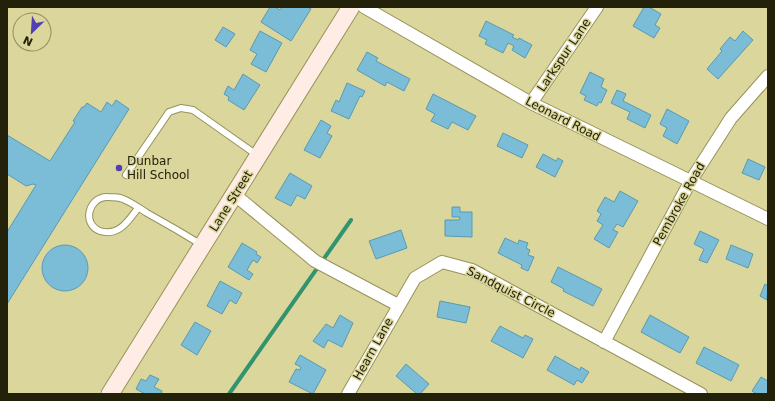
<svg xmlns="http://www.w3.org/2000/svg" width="775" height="401" font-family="'DejaVu Sans',sans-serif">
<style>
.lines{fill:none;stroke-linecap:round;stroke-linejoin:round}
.stream{stroke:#31946f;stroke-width:4}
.building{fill:#7bbdd7;stroke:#589ab3}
.lane-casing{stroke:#97935b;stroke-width:8}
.street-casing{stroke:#97935b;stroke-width:14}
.secondary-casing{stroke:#97935b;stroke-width:19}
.lane{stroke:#fff;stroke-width:6}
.street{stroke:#fff;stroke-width:12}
.secondary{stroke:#ffece4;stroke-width:17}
.poi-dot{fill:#523eb5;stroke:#dbd69c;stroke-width:1.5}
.labels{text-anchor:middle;stroke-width:3;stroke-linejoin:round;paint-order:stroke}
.street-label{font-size:12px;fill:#23210a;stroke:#dbd69c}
.poi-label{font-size:12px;fill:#23210a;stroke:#dbd69c;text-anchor:start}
</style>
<rect width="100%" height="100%" fill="#dbd69c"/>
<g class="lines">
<path class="stream" d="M229,394l122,-174"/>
</g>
<path class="building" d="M270,7h5l5,3 2,-3h25l4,2 -20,32 -30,-19z
M644,7h5l12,7 -6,11 5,3 -6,10 -21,-12z
M486,21l28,14 -2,2 6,3 1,-2 13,7 -7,13 -13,-8 2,-4 -6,-3 -5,10 -18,-9 2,-4 -8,-4z
M223,27l12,7 -9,13 -11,-7z
M260,31l22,12 -16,29 -15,-8 6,-10 -7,-4z
M743,31l10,9 -35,39 -11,-10 15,-18 -2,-2 10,-12 5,4z
M367,52l11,6 -2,3 34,18 -6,12 -17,-9 -2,4 -28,-16z
M590,72l14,7 -3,8 6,3 -6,13 -2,-1 -2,4 -13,-6 2,-4 -6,-3z
M243,74l17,11 -16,25 -16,-10 1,-3 -5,-3 4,-8 6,4z
M347,83l18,8 -3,6 -2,-1 -11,23 -18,-8 5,-11 3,2z
M617,90l9,4 -3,7 28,14 -6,13 -18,-9 3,-7 -19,-9z
M433,94l43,22 -8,14 -16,-8 -4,7 -17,-8 4,-7 -9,-5z
M116,100l13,9 -122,195v-72l29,-47 -3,-1 -7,2 -19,-12v-39l43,26 25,-39 -2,-1 9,-14h2l3,-4 14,9 6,-10 5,4z
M667,109l22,12 -12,23 -14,-8 4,-8 -7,-4z
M321,120l10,6 -4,7 5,3 -12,22 -16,-8z
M503,133l25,12 -6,13 -25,-12z
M543,154l13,7 2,-3 5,3 -8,16 -19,-10z
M748,159l17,8 -6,13 -17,-7z
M290,173l22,13 -7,13 -8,-4 -6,11 -16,-8z
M620,191l18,10 -15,26 -6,-3 -4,6 5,2 -9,16 -15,-9 9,-14 -6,-4 4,-7 -4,-3 8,-14 9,5z
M452,207h8v5h12v25l-27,-1v-16h14l1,-3h-8z
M401,230l6,18 -31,11 -7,-18z
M700,231l19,9 -12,23 -8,-3 5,-11 -10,-5z
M505,238l13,6 1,-4 9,3 -2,5 4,2 -2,5 6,2 -6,14 -7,-3 1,-3 -24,-12z
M242,243l15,9 -1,2 5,3 -4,6 -4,-3 -6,10 6,4 -4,6 -21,-13z
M42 268a23 23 0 1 1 46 0a23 23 0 1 1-46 0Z
M731,245l22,9 -5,14 -22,-9z
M558,267l44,22 -9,17 -30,-15 1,-2 -13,-7z
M220,281l22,12 -6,11 -6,-4 -8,14 -15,-8z
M765,284l3,2 -1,14 -7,-4z
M440,301l30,6 -4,16 -29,-6z
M340,315l13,8 -11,24 -14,-7 -4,8 -11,-7 13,-17 7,4z
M650,315l39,22 -9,16 -39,-21z
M195,322l16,9 -14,24 -16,-10z
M500,326l23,12 2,-3 8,4 -10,19 -32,-17z
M704,347l35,18 -8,16 -35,-18z
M300,355l26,15 -13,24 -24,-12 7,-13 4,1 1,-3 -6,-3z
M555,356l25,14 1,-3 8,5 -7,11 -5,-3 -3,5 -27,-15z
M406,364l23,20 -9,10h-3l-21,-18z
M150,375l9,4 -5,8 8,4 -1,3h-16l-9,-5 5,-10 5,2z
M761,377l7,4v13h-11l-5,-3z"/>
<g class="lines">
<g class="lane-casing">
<path id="lane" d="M126,175l43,-63 12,-4 12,2 64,45
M138,208c-9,12 -19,29 -38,23 -19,-7 -11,-35 8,-34 5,0 11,0 15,2 8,3 16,9 24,14 18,10 37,21 55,32"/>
</g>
<g class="street-casing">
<path id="street" d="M364,7l167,96 237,116
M531,103l66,-96
M235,195l80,66 83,44
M604,342l86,-160 41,-64 37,-42
M348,394l67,-116 27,-16 30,8 229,124"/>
</g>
<g class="secondary-casing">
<path id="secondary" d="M110,394l241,-387"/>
</g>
<use href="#lane" class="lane"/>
<use href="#street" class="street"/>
<use href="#secondary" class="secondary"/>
</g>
<circle class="poi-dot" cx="119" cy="168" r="4"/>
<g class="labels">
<g class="street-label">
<text transform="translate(564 55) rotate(-56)" y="4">Larkspur Lane</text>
<text transform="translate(563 119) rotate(27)" y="4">Leonard Road</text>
<text transform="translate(231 201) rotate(-58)" y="4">Lane Street</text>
<text transform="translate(679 204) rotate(-61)" y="4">Pembroke Road</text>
<text transform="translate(511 292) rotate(27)" y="4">Sandquist Circle</text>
<text transform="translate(373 349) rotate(-61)" y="4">Hearn Lane</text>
</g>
<g class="poi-label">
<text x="127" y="165">Dunbar<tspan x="127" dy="14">Hill School</tspan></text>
</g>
</g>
<rect width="775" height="401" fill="none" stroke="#23210a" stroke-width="16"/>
<g transform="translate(32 32) rotate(205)"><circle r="19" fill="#dbd69c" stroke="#918e62"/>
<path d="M0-3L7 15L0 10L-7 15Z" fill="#523eb5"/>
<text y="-6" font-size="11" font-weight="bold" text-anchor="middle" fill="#23210a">N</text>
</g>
</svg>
